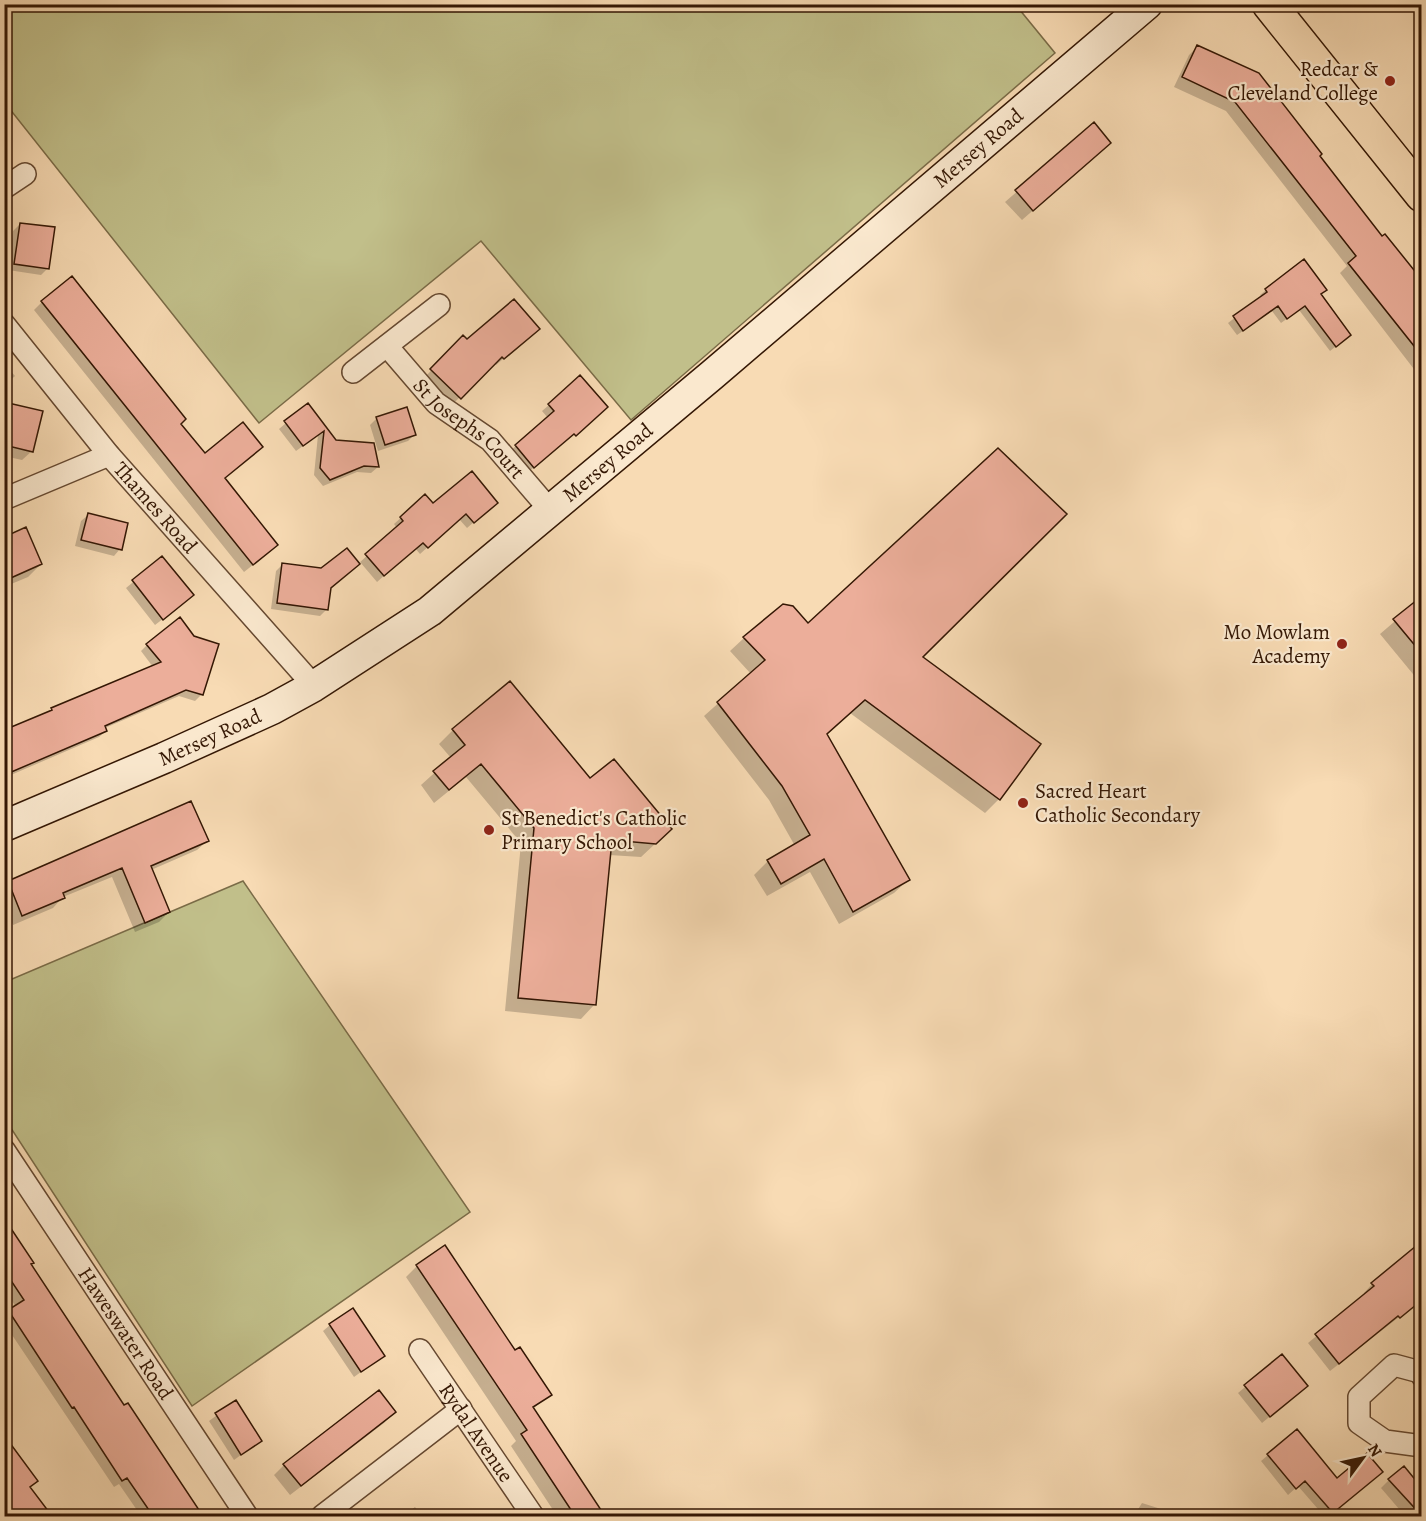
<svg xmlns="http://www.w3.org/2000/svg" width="1426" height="1521" font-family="Alegreya,serif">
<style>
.green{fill:#c1bf8a;stroke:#7a6b47;stroke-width:1.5}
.shadow{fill:#0003}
.building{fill:#ecae9a;stroke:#341704;stroke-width:1.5}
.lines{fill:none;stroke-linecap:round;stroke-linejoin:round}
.street-casing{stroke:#654830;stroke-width:24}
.secondary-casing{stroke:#341704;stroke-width:33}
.primary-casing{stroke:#341704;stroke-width:36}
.street{stroke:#fae8ce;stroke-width:21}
.secondary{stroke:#fae8ce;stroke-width:30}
.primary{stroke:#f8dbb4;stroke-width:33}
.poi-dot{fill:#8f2418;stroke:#fae8ce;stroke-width:2}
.labels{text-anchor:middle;stroke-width:4.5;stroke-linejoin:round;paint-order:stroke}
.poi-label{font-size:21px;fill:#341704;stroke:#fae8ce;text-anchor:end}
.street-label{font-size:21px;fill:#341704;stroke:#fae8ce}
</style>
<rect width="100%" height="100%" fill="#f8dbb4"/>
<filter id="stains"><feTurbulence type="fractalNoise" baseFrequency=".00333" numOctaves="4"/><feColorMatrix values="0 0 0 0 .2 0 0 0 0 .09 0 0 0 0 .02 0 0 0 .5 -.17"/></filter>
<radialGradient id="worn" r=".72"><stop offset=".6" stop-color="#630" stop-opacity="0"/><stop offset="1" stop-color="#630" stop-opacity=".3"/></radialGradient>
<path class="green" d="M5,4h1010l40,49 -424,367 -150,-179 -222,182 -254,-320z
M243,881l227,331 -278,194 -187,-287v-137z"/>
<path class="shadow" d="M1198,46l120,110 63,82 41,45 -2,94 -80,-104 7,-7 -121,-155 -52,-24 15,-32z
M1093,125l6,28 -77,67 -17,-18z
M20,224l28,44 -7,7 -33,-5 5,-39z
M1266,290l53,5 25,45 -14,11 -31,-41 -18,13 -9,-12 -35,24 -9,-12 34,-26 -2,-2z
M42,302l137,122 45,54 44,75 -24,19 -210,-262z
M531,335l-35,30 -2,-3 -41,42 -28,-27 38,-40 4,4z
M4,363l11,13 -11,10z
M4,403l28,48 -10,9 -18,-4z
M307,405l28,36 43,26 -7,6 -14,-1 -34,14 -9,-11 4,-40 -22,16 -17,-22z
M549,405l51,8 -73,60 -18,-21 39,-34 -6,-7z
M377,418l37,17 -6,6 -30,10 -8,-26z
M425,496l8,9 56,4 -22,19 -8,-9 -39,35 -5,-6 -38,34 -17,-20 -31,27 -2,20 -7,7 -49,-7 5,-38 6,-6 40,5 36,-6 39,-36 -3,-4z
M88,515l32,34 -6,7 -39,-10 6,-25z
M4,538l37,26 -13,13 -24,10z
M162,558l23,44 -30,23 -29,-37z
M1422,598v87l-42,-51z
M808,625l113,32 118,88 -40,54 -14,14 -135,-100 -24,22 82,145 -14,13 -55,31 -29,-52 -43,24 -13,-21 14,-14 27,-15 -26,-46 -65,-84 47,-42 -21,-23 14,-13z
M147,645l55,49 -7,7 -16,-5 -74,32 1,3 -7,6 -95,41v-46l44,-19 4,-3 101,-43 -12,-16z
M510,683l80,98 66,62 -15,14 -32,-2 -15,150 -13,14 -76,-8 16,-168 -55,-66 -32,26 -13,-18 30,-27 -12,-14 14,-14z
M190,803l17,38 -10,9 -46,20 18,42 -10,10 -24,10 -23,-55 -49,20 -10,11 -40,17 -9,-20v-19l4,-3z
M4,1229l119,178 5,-2 73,111h-60l-22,-32 -5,3 -110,-164v-7l12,-9 -12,-18z
M1417,1247l5,52 -92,72 -22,-28 58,-48 -2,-2 8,-9z
M417,1266l98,86 35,42 -17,15 70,107h-46l-46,-70 5,-5 -110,-164z
M330,1325l53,31 -29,21 -31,-46z
M1282,1356l18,36 -38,31 -24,-30z
M235,1402l25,39 -26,19 -25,-39z
M394,1412l-10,11 -94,72 -16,-20 10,-10z
M1297,1431l40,49 37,-2 -46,38h-4l-26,-30 -10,9 -27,-34z
M4,1445l32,36 -7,7 21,28h-46z
M1389,1480l33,10v26h-17l-24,-28z
M1142,1503l41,13h-59l11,-2z
M415,1507l7,9h-19z"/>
<path class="building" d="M1197,45l62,28 63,81 -2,2 62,80 3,-2 37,46v76l-74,-93 8,-7 -121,-154 -53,-25z
M1094,122l17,21 -78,68 -18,-21z
M20,223l35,4 -6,42 -35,-5z
M1304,259l23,31 -6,4 30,41 -15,12 -31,-41 -18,13 -9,-13 -35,25 -10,-15 34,-24 -2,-3z
M72,276l114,143 -5,5 24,29 38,-31 20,25 -38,31 53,67 -25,20 -212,-264z
M514,299l26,30 -36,30 -2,-2 -41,42 -31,-30 33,-34 4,4z
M580,375l28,32 -32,29 -2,-2 -40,34 -19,-23 39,-34 -6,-7z
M4,402l39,9 -10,41 -29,-7z
M308,403l28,37 38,3 5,24 -15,-1 -34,14 -10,-12 4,-37 -21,15 -19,-25z
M407,407l9,28 -31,10 -9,-28z
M998,448l69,66 -144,143 118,87 -41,56 -135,-100 -38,34 83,146 -57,32 -29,-53 -43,25 -14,-24 43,-25 -28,-49 -65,-84 48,-42 -22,-23 40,-33 10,2 15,17z
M472,471l26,32 -24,20 -8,-9 -38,34 -5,-5 -39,33 -19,-22 38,-33 -3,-4 25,-23 8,9z
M88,513l40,10 -6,27 -41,-10z
M26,527l16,37 -38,17v-44z
M347,548l13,16 -29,24 -3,22 -51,-7 5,-40 39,5z
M162,556l32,39 -31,25 -31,-40z
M1422,596v58l-29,-35z
M180,617l14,19 25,8 -16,51 -17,-5 -81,36 2,5 -98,42 -5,-10v-33l48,-20 -1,-2 110,-46 -15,-18z
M510,681l80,97 24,-19 58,70 -16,15 -44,-4 -16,165 -78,-7 16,-170 -53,-64 -32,26 -16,-19 32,-26 -13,-16z
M191,801l18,40 -58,25 19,46 -25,11 -23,-55 -59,25 2,5 -43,18 -14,-35z
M4,1218l30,45 -3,1 93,141 4,-2 75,113h-50l-26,-38 -5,3 -48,-74 -2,1 -64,-98 16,-10 -20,-30z
M1422,1241v59l-22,18 -2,-2 -59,48 -24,-30 59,-48 -3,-3z
M445,1245l70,105 5,-3 32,48 -19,12 72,109h-30l-54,-82 6,-4 -111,-165z
M353,1308l32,48 -24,16 -32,-48z
M1282,1354l26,32 -38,31 -26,-32z
M379,1390l17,22 -95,74 -18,-22z
M236,1400l26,41 -21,14 -26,-42z
M1297,1429l40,49 30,-25 16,19 -50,41 -28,-32 -9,8 -29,-35z
M4,1435l34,46 -8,6 22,29h-36l-12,-16z
M1404,1466l18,22v28l-34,-37z"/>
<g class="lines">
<g class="street-casing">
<g id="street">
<path d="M4,188l21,-14"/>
<path id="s1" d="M4,324l105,131 205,231"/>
<path id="s2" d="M387,346l49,57 54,37 60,70"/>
<path d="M353,372l86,-67"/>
<path d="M4,499l105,-44"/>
<path id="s3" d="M4,1150l243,366"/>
<path id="s4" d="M420,1350l113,166"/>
<path d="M1422,1376l-2,-4 -26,-7 -35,32v26l26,18 37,5"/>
<path d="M322,1516l139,-107"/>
</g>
</g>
<g class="secondary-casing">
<g id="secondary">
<path id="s5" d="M4,826l160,-68 108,-49 42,-23 116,-75 282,-236 435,-371"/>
</g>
</g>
<g class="primary-casing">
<path id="primary" d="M1269,4l153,191"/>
</g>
<use href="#street" class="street"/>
<use href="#secondary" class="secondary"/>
<use href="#primary" class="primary"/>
</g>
<g class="poi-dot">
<circle cx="1390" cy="81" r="6"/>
<circle cx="1342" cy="644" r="6"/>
<circle cx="1023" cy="803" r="6"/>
<circle cx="489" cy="830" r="6"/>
</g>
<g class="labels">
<g class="poi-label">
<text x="1378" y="76">Redcar &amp;<tspan x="1378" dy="24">Cleveland College</tspan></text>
<text x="1330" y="639">Mo Mowlam<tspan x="1330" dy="24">Academy</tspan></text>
<text x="1035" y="798" text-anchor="start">Sacred Heart<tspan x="1035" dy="24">Catholic Secondary</tspan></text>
<text x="501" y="825" text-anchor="start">St Benedict's Catholic<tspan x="501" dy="24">Primary School</tspan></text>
</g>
<g class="street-label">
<text dy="7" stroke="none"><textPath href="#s5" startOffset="1196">Mersey Road</textPath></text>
<text dy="7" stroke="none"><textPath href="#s2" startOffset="117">St Josephs Court</textPath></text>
<text dy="7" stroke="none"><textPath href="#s5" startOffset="710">Mersey Road</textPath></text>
<text dy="7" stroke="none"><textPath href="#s1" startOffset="238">Thames Road</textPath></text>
<text dy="7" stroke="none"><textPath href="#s5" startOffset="224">Mersey Road</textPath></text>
<text dy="7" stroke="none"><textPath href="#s3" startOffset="220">Haweswater Road</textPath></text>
<text dy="7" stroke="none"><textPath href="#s4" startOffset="100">Rydal Avenue</textPath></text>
</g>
</g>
<rect width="1426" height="1521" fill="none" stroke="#f8dbb4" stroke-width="24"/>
<rect x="6" y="6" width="1414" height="1509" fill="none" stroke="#341704" stroke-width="3"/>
<rect x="12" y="12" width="1402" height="1497" fill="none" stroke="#341704" stroke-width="1.5"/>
<g transform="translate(1363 1458) rotate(57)" stroke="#fae8ce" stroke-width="4.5" paint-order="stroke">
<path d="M0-4.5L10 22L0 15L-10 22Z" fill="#341704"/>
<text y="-9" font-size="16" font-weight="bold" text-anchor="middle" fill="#341704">N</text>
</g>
<rect width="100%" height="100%" filter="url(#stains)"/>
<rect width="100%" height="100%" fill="url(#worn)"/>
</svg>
